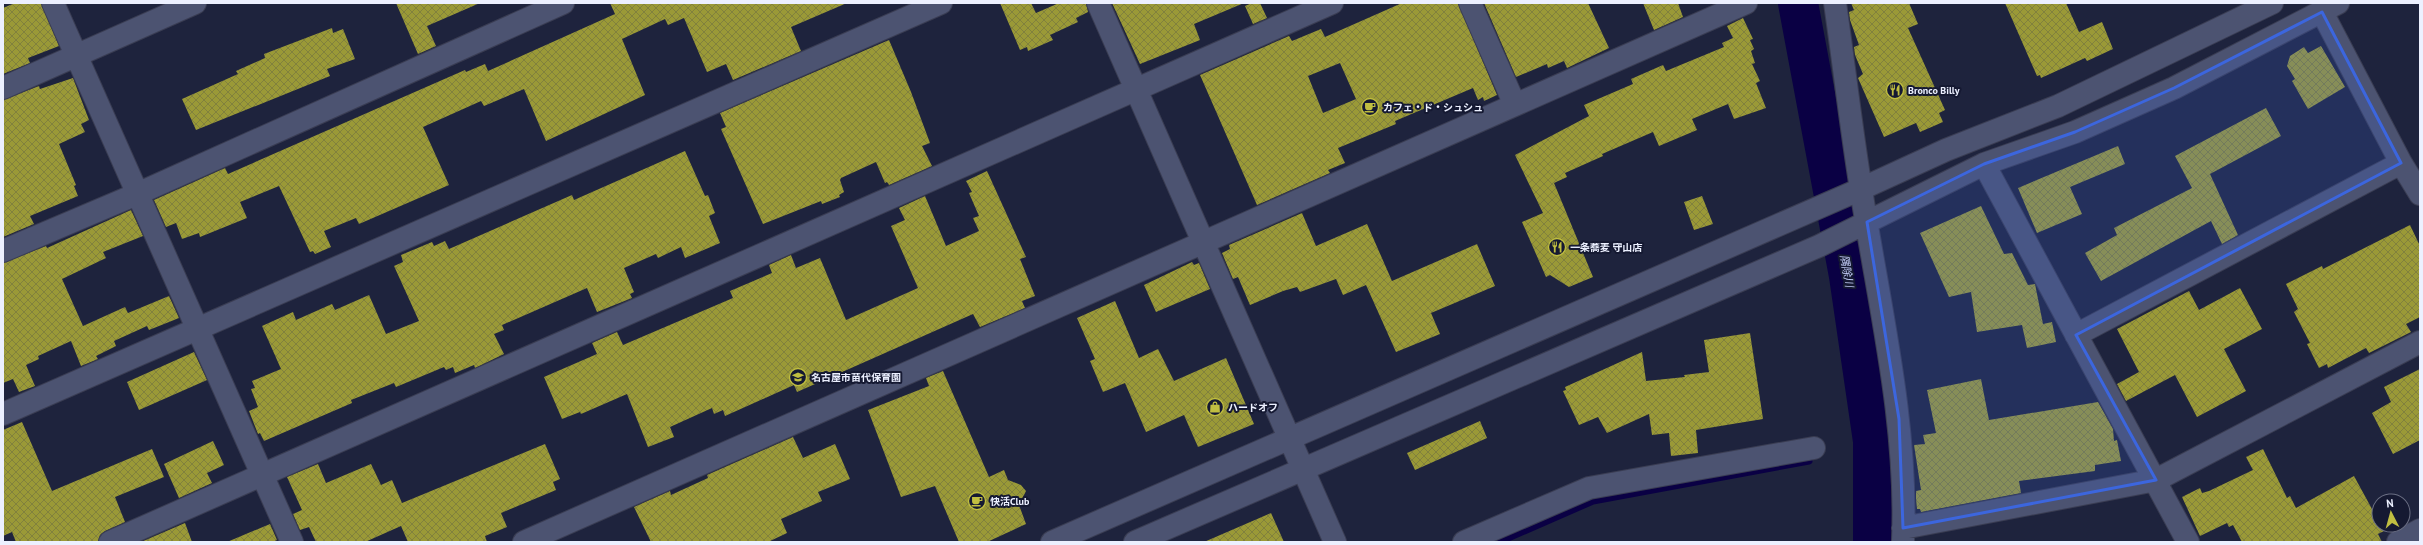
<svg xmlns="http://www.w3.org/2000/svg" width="2423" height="545" font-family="'PT Sans','Noto Sans JP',sans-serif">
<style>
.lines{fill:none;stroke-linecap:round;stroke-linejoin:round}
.stream{stroke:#0a0044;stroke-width:7}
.river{stroke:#0a0044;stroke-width:40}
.building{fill:url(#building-cross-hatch);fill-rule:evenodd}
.minor-casing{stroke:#3a3d53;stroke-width:24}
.minor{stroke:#4c5371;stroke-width:22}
.marked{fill:#3c66de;fill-opacity:0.2;stroke:#3c66de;stroke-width:3;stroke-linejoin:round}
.labels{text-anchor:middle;stroke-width:4;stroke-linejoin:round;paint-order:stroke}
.poi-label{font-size:10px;font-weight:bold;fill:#ecf0ff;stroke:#151932;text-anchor:start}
.water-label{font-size:11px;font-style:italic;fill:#c2ccf6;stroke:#151932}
</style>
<defs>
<pattern id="building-cross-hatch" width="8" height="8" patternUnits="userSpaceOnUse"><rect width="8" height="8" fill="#9a9937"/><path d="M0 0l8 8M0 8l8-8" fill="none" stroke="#81813d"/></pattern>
</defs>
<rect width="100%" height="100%" fill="#1e233d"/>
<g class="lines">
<path class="stream" d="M1499,542l94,-41 216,-40"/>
<path class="river" d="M1798,3l51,273 24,165v101"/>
</g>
<path class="building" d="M15,3h26l18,43 -31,12 2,5 -27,11v-66z
M396,3h84l-53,23 9,20 -18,8z
M610,3h237l-56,24 10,24 -68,29 -7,-16 -19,8 -23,-54 -16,7 -3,-6 -43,20 23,56 -99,46 -22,-52 -40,17 -3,-5 -58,26 26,58 -90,39 -3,-6 -32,13 7,16 -16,7 -2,-3 -3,1 -31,-66 -39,16 7,16 -47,19 -1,-4 -17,6 -6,-16 -10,4 -12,-27 71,-32 3,6 237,-104 1,2 19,-8 3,7 127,-57z
M1000,3h31l5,10 23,-10h27l2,9 -12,6 2,4 -28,13 3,5 -25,11 -1,-4 -7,3z
M1112,3h132l-50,21 6,16 -60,24z
M1252,3h8l7,15 -14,6 -8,-18z
M1402,3h56l39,92 -13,6 -1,-4 -5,3 -5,-12 -78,33 1,3 -58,24 7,15 -17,7 2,3 -73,32 -57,-130 89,-39 3,5 29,-12 4,8zM1340,63l16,36 -33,14 -15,-37z
M1484,3h104l21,45 -42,20 -3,-7 -16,7 -1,-4 -31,13z
M1643,3h35l5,14 -29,13z
M1851,3h58l9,21 -10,4 37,82 -6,3 4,9 -23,10 -4,-9 -32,14 -26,-59 5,-4 -8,-19 -1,-8 5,-2 -9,-25 -1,-8 5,-2z
M2005,3h61l13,29 23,-10 11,27 -26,12 -2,-3 -44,20 -1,-3 -3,1z
M1743,18l10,21 -3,1 4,9 -3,2 4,12 -3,1 8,17 -4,2 10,25 -32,11 -6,-15 -36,15 5,11 -38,16 -6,-14 -51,22 1,2 -38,17 2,4 -13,6 39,94 -24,10 -19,-12 -4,2 -24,-55 21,-9 -28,-58 74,-39 -5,-11 49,-21 -2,-5 32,-14 3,6 58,-24 -2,-4 11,-5 -6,-12z
M332,28l1,5 10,-4 12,30 -28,10 3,7 -134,54 -14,-31 56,-25 -2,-3 29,-13 -1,-4z
M889,40l22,52 19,51 -8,3 10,20 -43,19 -2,-3 -2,1 -9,-21 -35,16 -1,2 4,12 -5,3 1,2 -18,7 -1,-3 -58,23 -42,-95 5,-2 -6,-14z
M2321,46l24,41 -37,22 -16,-28 3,-2 -8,-13 3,-10 14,-9 4,6z
M73,78l16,42 -8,4 4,8 -26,12 17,41 -2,1 4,10 -48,20 4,8 -31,13v-137l36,-14 1,3z
M2266,108l15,28 -71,38 28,61 -16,9 -11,-23 -110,60 -16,-28 32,-18 -3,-7 78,-40 -17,-32z
M2118,146l7,18 -55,23 12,27 -45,19 -19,-45z
M685,151l20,45 3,-1 7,18 -6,3 11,27 -35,15 -4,-11 -23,11 -2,-4 -32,14 10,24 -4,2 2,4 -35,14 -10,-24 -85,37 2,5 -10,4 10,20 -29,14 -1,-3 -19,8 -2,-6 -7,3 -2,-3 -48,20 -2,-4 -43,17 1,3 -88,38 -4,-8 -2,1 -9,-23 9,-4 -7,-18 4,-1 -3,-7 29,-12 -19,-43 31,-14 3,8 36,-16 3,6 34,-15 17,39 33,-13 -25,-55 9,-4 -2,-7 31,-13 2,4 11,-5 4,8 123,-54 2,5z
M987,171l39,86 -6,2 15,37 -13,5 3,7 -45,19 -7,-13 -176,78 -3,-7 -69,31 -2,-6 -9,4 -2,-6 -42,19 4,10 -26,10 -21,-53 -46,20 -1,-2 -18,7 -18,-42 53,-23 -5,-11 25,-11 6,13 110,-47 -3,-7 42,-18 -3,-8 22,-10 5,13 24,-10 26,62 72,-32 -27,-62 14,-6 -6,-12 26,-12 21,50 33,-15 -6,-13 6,-2 -10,-23 3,-1 -6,-11z
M1702,196l11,28 -19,6 -10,-28z
M1981,206l23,48 8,-1 16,32 7,-1 8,40 9,-2 4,20 -29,6 -5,-23 -45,7 -6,-40 -22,5 -29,-64z
M131,210l12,26 -40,16 3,6 -44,21 21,47 42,-19 3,6 41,-17 10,22 -30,12 -2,-4 -33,15 2,5 -20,10 2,3 -17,7 -10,-25 -33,15 1,3 -13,6 9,21 -16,6 -6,-13 -10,4v-120l43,-17 1,2z
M1302,213l14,33 51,-22 25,57 85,-37 18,42 -64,27 9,21 -44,18 -30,-67 -23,10 -7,-16 -36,13 -3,-5 -14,4 -33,14 -12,-28 -5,2 -11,-26 8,-4 -1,-4z
M2410,225l10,21v71l-14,7 5,8 -42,21 -3,-5 -38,20 -1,-4 -8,4 -12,-24 3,-1 -16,-31 4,-3 -12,-25 36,-18 1,3z
M1192,262l2,3 5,-2 11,26 -54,23 -12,-27z
M2240,288l22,41 -38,20 22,42 -49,26 -22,-42 -49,26 -9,-17 22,-12 -22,-43 72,-38 10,19z
M1115,301l24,57 19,-9 16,32 52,-23 28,66 -56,23 -14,-32 -38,17 -21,-49 -22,9 -13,-31 5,-2 -18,-41z
M1750,333l13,86 -67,11 2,23 -27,3 -2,-23 -17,2 -3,-21 -42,19 -9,-16 -19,8 -16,-34 3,-1 -1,-3 77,-35 4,29 39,-4 -1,-2 25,-3 -5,-32z
M194,352l13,28 -68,30 -12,-28z
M2420,369v71l-27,14 -21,-41 19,-11 -7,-15z
M943,371l46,106 15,-7 4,10 13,5 5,6 -7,14 7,19 -39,18h-28l-24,-56 -34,11 -33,-87 61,-24 -3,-8z
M1981,379l8,41 109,-18 15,27 1,12 3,-1 4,21 -26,4v6l-76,10 2,12 -100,19 -1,-3h-3l-1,-10v-8l5,-1 -7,-45 11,-1 -2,-9 13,-2 -9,-43z
M1480,421l7,17 -72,32 -8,-17z
M22,422l30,69 100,-42 12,28 -49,20 10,25 -20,9 -5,4 -2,7h-82l-4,-10 -9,4v-106z
M793,437l10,21 32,-14 15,35 -32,13 4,9 -41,18 6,14 -19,9h-117l-17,-35 36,-16 1,4 37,-17 -1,-3z
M213,441l11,24 -17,8 5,10 -33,15 -15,-34z
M545,444l15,35 -7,3 3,8 -55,23 6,14 -22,9 2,6h-79l-7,-16 -36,16h-49l-7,-15 -9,3 -7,-16 9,-4 -15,-33 31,-13 8,19 45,-19 10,21 11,-5 10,23z
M2263,449l24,49 3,-2 6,12 58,-32 30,55 -6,3 4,8h-140l-9,-17 -4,2 -2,-4 -27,13 -18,-39 18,-9 2,5 7,-2 44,-21 -7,-13z
M1271,513l13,29h-80z
M185,523l7,19h-51z
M270,524l7,16 -4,2h-46z"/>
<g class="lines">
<g class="minor-casing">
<path id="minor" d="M53,3l239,539
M1098,3l237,539
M1470,3l45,102
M1835,3c9,62 16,124 26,186 18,117 47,233 42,352
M2322,12l79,151 19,31
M3,88l192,-85
M1984,164l204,378
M3,251l134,-57 426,-191
M2076,335l325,-172
M3,414l938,-411
M1903,528l253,-48 264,-138
M110,542l1222,-539
M524,542l1222,-539
M1052,542l809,-353 85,-39 112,-44 214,-103
M1135,542l684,-296 165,-82 91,-32 99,-44 164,-85
M1464,542l125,-54 225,-40
M2398,542l22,-12"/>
</g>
<use href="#minor" class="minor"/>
</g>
<path class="marked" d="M2322,12l79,151 -325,172 80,145 -253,48 -4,-109 -32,-197 117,-58 91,-32 99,-44z"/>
<defs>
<g id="restaurant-ring" transform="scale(0.9)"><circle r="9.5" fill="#151932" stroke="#c0be41" stroke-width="1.5"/><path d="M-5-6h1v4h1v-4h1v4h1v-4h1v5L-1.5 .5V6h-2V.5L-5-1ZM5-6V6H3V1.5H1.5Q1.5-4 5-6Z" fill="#c0be41"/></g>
<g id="cafe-ring" transform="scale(0.9)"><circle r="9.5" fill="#151932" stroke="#c0be41" stroke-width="1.5"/><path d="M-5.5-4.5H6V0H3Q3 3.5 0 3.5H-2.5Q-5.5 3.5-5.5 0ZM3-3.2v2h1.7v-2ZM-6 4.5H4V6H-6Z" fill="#c0be41"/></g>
<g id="school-ring" transform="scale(0.9)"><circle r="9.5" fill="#151932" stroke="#c0be41" stroke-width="1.5"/><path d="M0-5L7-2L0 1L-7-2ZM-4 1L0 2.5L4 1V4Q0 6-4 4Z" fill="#c0be41"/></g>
<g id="shop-ring" transform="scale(0.9)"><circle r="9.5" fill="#151932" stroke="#c0be41" stroke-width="1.5"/><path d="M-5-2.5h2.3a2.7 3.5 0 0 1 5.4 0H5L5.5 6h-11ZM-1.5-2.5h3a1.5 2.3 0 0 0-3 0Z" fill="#c0be41"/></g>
</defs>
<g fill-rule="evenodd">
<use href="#restaurant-ring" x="1895" y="90"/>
<use href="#cafe-ring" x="1370" y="107"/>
<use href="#restaurant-ring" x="1557" y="247"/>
<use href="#school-ring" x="798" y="377"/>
<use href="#shop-ring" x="1215" y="407"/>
<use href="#cafe-ring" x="977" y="501"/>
</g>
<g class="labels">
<g class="poi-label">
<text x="1908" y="94">Bronco Billy</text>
<text x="1383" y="111">カフェ・ド・シュシュ</text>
<text x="1570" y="251">一条蕎麦 守山店</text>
<text x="811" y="381">名古屋市苗代保育園</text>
<text x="1228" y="411">ハードオフ</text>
<text x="990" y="505">快活Club</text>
</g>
<g class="water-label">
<text transform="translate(1847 271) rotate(80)" y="4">隅除川</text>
</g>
</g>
<rect width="2423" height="545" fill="none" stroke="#ecf0ff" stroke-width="8"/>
<g transform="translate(2391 513) rotate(354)"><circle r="19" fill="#151932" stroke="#6b6f84"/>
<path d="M0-3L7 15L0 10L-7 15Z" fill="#c0be41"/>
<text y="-6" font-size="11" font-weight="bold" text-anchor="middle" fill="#ecf0ff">N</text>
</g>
</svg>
